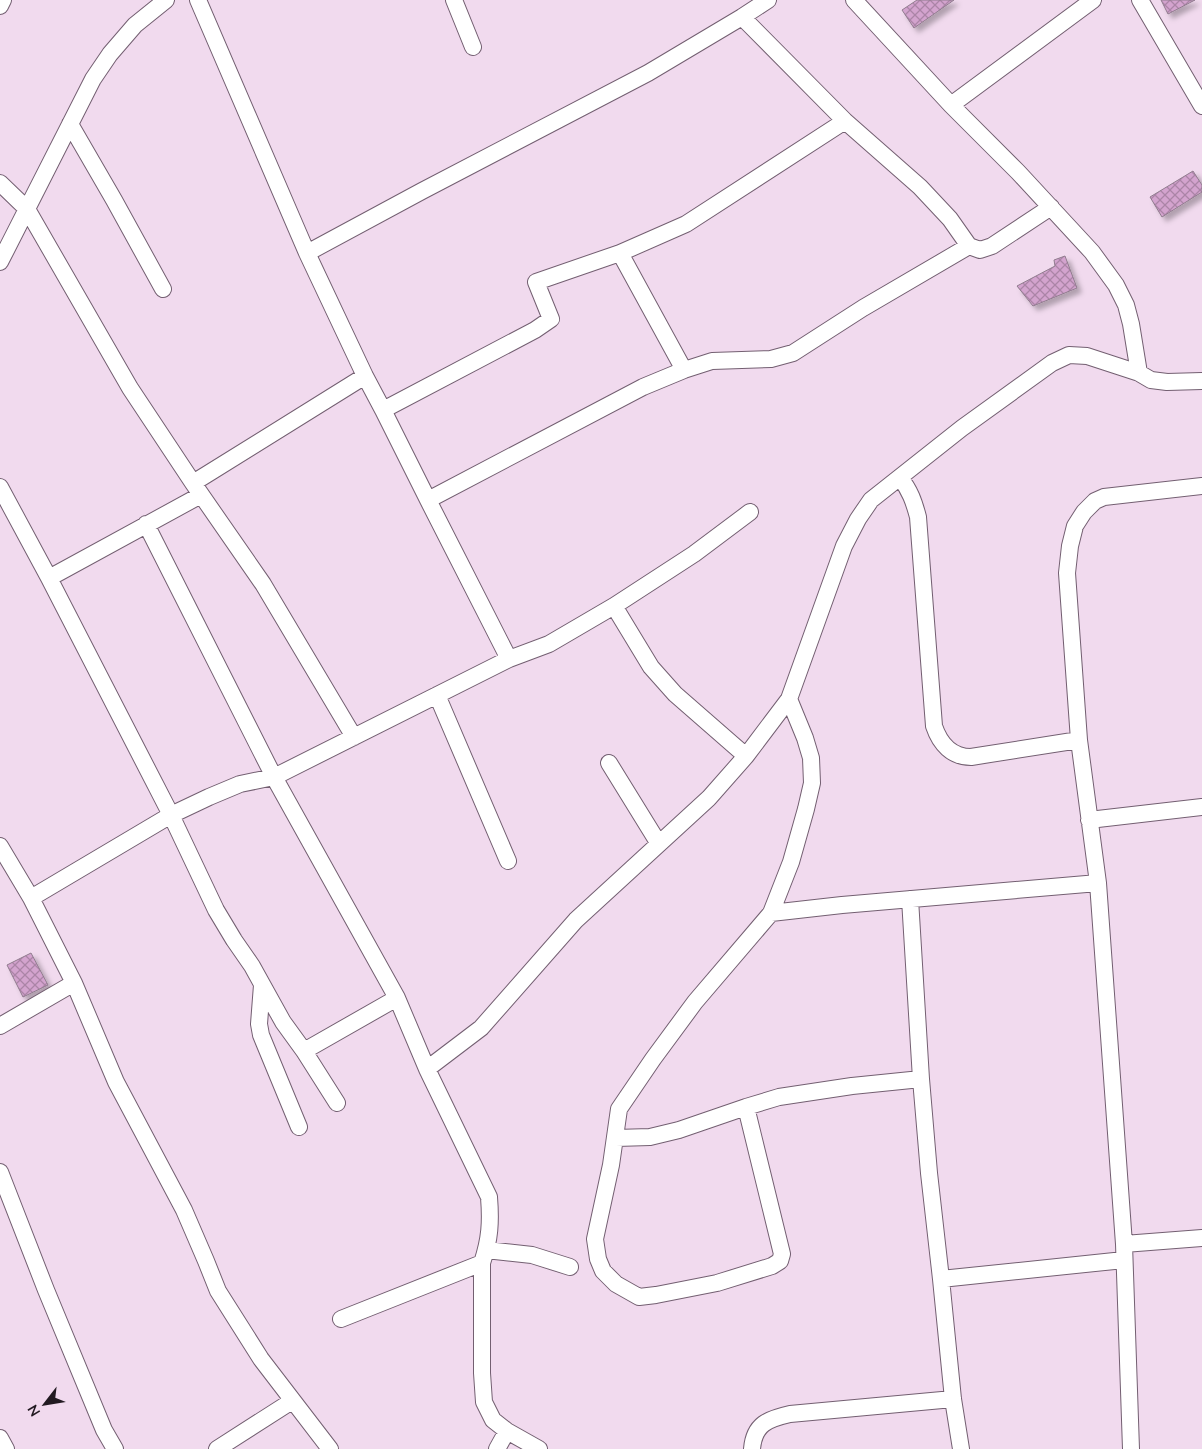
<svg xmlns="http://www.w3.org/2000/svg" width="1202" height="1449" font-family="'Nunito Sans',sans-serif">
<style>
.building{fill:url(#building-cross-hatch);stroke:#907c8e;filter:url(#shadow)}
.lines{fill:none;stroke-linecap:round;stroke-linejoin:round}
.minor-casing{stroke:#735f71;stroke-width:18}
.minor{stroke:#fff;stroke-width:16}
</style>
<defs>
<pattern id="building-cross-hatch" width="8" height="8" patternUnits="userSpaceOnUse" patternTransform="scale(1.25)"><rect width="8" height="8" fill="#d3a3ce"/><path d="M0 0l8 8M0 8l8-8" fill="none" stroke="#ab84a7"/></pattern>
<filter id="shadow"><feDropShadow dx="4.5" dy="4.5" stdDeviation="2.5" flood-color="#0004"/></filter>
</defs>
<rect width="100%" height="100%" fill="#f1daee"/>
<path class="building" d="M917,0h37l-40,28 -12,-18z
M1161,0h34l-27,14z
M1193,171l9,14v7l-40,25 -12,-20z
M1065,256l12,32 -44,18 -16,-20 38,-20 -1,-6z
M31,953l17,32 -25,12 -16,-32z"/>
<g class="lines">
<g class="minor-casing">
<path id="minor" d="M198,0l109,253 58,123 18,34 45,90 81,159
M454,0l19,47
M854,0l97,105 67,67 74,80 24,33 10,20 5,19 8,49
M1140,0l62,106
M0,6l3,-6
M742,17l103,104 75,66 30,32 19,27
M951,105l142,-105
M70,124l44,76 49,89
M0,183l27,26 103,179 63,95 70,101 91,153
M307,253l115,-62 226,-118 94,-56 26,-17
M620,253l64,117
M0,262l93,-183 17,-25 25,-29 31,-25
M383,410l152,-80 16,-11 -15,-37 84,-29 66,-29 159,-103
M900,478c10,12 14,24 18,39l16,209c6,18 18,31 37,31l108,-17
M193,483l172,-107
M0,487l49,91 122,237 45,95 18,30 18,26 31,56 21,29 33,52
M428,500l215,-113 41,-17 28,-9 59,-2 22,-6 70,-45 106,-62 11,4 12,-4 59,-39
M146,524l128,253 123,221 30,71 62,128c2,25 1,42 -7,66v110l2,29 9,18 14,11 32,18
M49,578l152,-83
M614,606l37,61 24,27 71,62
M437,695l71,166
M609,763l50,81
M1089,820l113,-13
M0,846l31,52 43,85 42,99 68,128 22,51 12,30 43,68 69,90
M1098,883l26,361 7,205
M31,898l140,-83 38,-18 31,-13 34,-7 235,-118 40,-15 65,-38 80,-52 56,-42
M910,899l11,180 8,94 12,106 12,120 8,50
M771,913l71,-8 256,-22 -19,-143 -12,-167 3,-27 5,-20 9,-14 11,-11 9,-4 98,-11
M262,985l-3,39 2,11 38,92
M0,1026l74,-43
M304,1051l93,-53
M427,1069l54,-41 95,-108 133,-122 37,-42 43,-57 55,-153 14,-27 13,-19 91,-72 90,-65 17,-8 18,1 52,17 12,7 16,2 35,-1
M746,1107l36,147 -2,7 -8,5 -55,17 -61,12 -17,2 -23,-13 -13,-13 -5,-12 -3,-20 16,-74 8,-56 34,-50 42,-57 76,-89 20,-51 15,-53 6,-26 -1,-25 -6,-20 -16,-39
M616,1138l34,-1 29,-7 67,-23 33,-10 73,-11 69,-7
M0,1172l46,118 58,140 11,19
M1124,1244l78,-6
M486,1250l46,5 38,12
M941,1279l183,-19
M341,1319l141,-56
M0,1438l6,11
M217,1449l75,-48
M497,1449l10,-18
M752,1449c2,-25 16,-30 38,-35l163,-15"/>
</g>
<use href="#minor" class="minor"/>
</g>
<g transform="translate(45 1404) rotate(239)" stroke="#f1daee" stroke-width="4" paint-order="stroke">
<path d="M0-4L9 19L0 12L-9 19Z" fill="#221a21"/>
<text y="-8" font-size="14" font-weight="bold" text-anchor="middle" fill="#221a21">N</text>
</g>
</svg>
